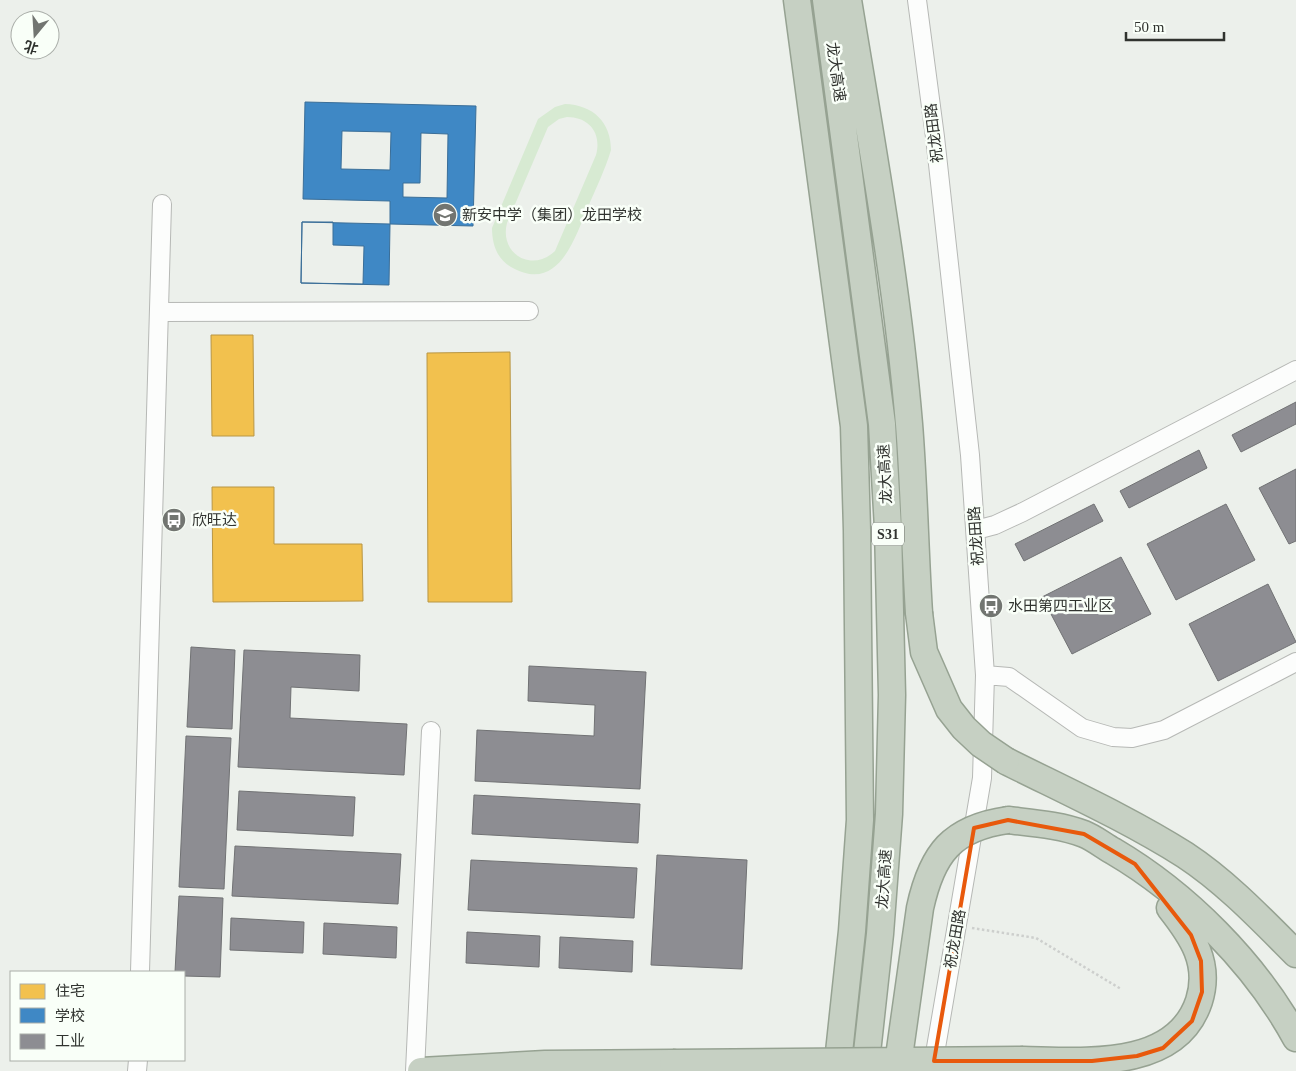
<svg xmlns="http://www.w3.org/2000/svg" width="1296" height="1071" font-family="'Times New Roman','Noto Sans SC',serif">
<style>
.green{fill:#d7ead2;fill-rule:evenodd}
.homes{fill:#f2c14e;stroke:#b89645}
.schools{fill:#3f88c5;stroke:#3a6e98;fill-rule:evenodd}
.industry{fill:#8d8d92;stroke:#717274}
.lines{fill:none;stroke-linecap:round;stroke-linejoin:round}
.minor-casing{stroke:#b6b8b5;stroke-width:20}
.highway-casing{stroke:#96a292;stroke-width:29}
.path{stroke:#cdcfcd;stroke-width:2.5;stroke-dasharray:2.5 2.5;stroke-linecap:butt}
.minor{stroke:#fcfdfc;stroke-width:18}
.highway{stroke:#c6d0c3;stroke-width:26}
.highway-bridge-casing{stroke:#96a292;stroke-width:29;stroke-linecap:butt}
.highway-bridge{stroke:#c6d0c3;stroke-width:26}
.marked{fill:none;stroke:#e8590c;stroke-width:4;stroke-linejoin:round}
.labels{text-anchor:middle;stroke-width:5;stroke-linejoin:round;paint-order:stroke}
.shield{fill:#f9fff8;stroke:#6c706b;stroke-width:1}
.shield-label{font-size:14px;font-weight:bold;fill:#30332f}
.street-label{font-size:15px;fill:#30332f;stroke:#f9fff8}
.poi-label{font-size:15px;fill:#30332f;stroke:#f9fff8;text-anchor:start}
</style>
<rect width="100%" height="100%" fill="#ecf0eb"/>
<path class="green" d="M565,104c28,1 46,18 46,46 -6,20 -15,38 -23,57 -14,33 -30,87 -77,60 -14,-8 -19,-23 -19,-39l46,-109 17,-12zM567,117c22,0 35,16 29,38l-41,96c-23,22 -56,3 -48,-28l41,-96 11,-8z"/>
<path class="homes" d="M211,335h42l1,101h-42z
M510,352l2,250h-84l-1,-249z
M212,487h62v57h88l1,57 -150,1z"/>
<path class="schools" d="M305,102l171,4 -3,120 -83,-2v-23l-87,-2zM342,131l49,1 -1,38 -49,-1zM421,133l27,1 -1,64 -44,-1v-14h17z
M302,222h31v23l31,1 -1,38 -62,-1z
M302,222l88,2 -1,61 -88,-2z"/>
<path class="industry" d="M1296,402v22l-55,28 -9,-17z
M1199,450l8,18 -78,40 -9,-17z
M1296,469v72l-7,3 -30,-56z
M1094,504l9,17 -79,40 -9,-17z
M1226,504l29,56 -79,40 -29,-56z
M1121,557l30,57 -79,40 -30,-57z
M1268,584l28,58 -78,39 -29,-57z
M191,647l44,3 -3,79 -45,-2z
M244,650l116,5 -1,36 -68,-4 -1,31 117,6 -3,51 -166,-8z
M529,666l117,6 -6,117 -165,-8 2,-51 117,6 1,-31 -67,-4z
M186,736l45,2 -7,151 -45,-2z
M239,791l116,6 -2,39 -116,-6z
M474,795l166,9 -2,39 -166,-9z
M235,846l166,8 -3,50 -166,-8z
M657,855l90,5 -5,109 -91,-4z
M471,860l166,8 -3,50 -166,-8z
M179,896l44,2 -3,79 -36,-1v-4h-9z
M231,918l73,4 -1,31 -73,-3z
M324,923l73,4 -1,31 -73,-4z
M467,932l73,4 -1,31 -73,-4z
M560,937l73,4 -1,31 -73,-4z"/>
<g class="lines">
<g class="minor-casing">
<path id="minor" d="M917,0l18,137 35,318 15,220 -3,103 -50,293
M159,312l370,-1
M976,530l19,-5 28,-13 273,-142
M985,675l24,2 73,51 31,9 19,1 32,-8 132,-68
M140,972l22,-768
M137,1071l1,-11
M415,1071l16,-340"/>
</g>
<g class="highway-casing">
<path id="highway" d="M797,0l57,426 3,104 3,290 -8,111 -15,140
M826,0l56,424 6,104 4,167 -3,119 -9,120 -15,137
M848,0c23,141 49,281 61,424 5,62 6,126 10,189
M1006,761c60,30 122,58 179,94 41,27 76,64 111,99
M1008,820c25,3 53,5 76,14 10,4 20,12 29,17 73,43 142,112 183,187
M1023,1060c60,1 153,11 176,-59 12,-38 -7,-65 -29,-93
M421,1071l124,-7 128,-1"/>
</g>
<path class="path" d="M972,928l64,10 85,51"/>
<use href="#minor" class="minor"/>
<use href="#highway" class="highway"/>
<g class="highway-bridge-casing">
<path id="highway-bridge" d="M919,613l5,39 25,57 15,19 17,16 25,17
M673,1063l350,-3
M897,1071l23,-163c12,-55 32,-80 88,-88"/>
</g>
<use href="#highway-bridge" class="highway-bridge"/>
</g>
<path class="marked" d="M1008,820l76,14 51,30 56,71 10,26 1,31 -10,29 -29,27 -26,8 -45,5h-158l40,-233z"/>
<defs>
<g id="school-disc" transform="scale(1.25)"><circle r="9.5" fill="#727571" stroke="#f9fff8"/><path d="M0-5L7-2L0 1L-7-2ZM-4 1L0 2.5L4 1V4Q0 6-4 4Z" fill="#fff"/></g>
<g id="bus-disc" transform="scale(1.25)"><circle r="9.5" fill="#727571" stroke="#f9fff8"/><path d="M-5-6H5V4H4V6H2V4H-2V6H-4V4H-5ZM-3.5-4V0h7V-4ZM-3.5 1.2v1.5H-2V1.2ZM2 1.2v1.5H3.5V1.2Z" fill="#fff"/></g>
</defs>
<g fill-rule="evenodd">
<use href="#school-disc" x="445" y="215"/>
<use href="#bus-disc" x="174" y="520"/>
<use href="#bus-disc" x="991" y="606"/>
</g>
<g class="labels">
<rect class="shield" x="872" y="522.5" width="32" height="23" rx="4"/>
<g class="shield-label">
<text x="888" y="539">S31</text>
</g>
<g class="street-label">
<text transform="translate(836 72) rotate(82)" y="5">龙大高速</text>
<text transform="translate(934 133) rotate(-97)" y="5">祝龙田路</text>
<text transform="translate(885 474) rotate(-93)" y="5">龙大高速</text>
<text transform="translate(976 536) rotate(-94)" y="5">祝龙田路</text>
<text transform="translate(884 879) rotate(-86)" y="5">龙大高速</text>
<text transform="translate(955 939) rotate(-80)" y="5">祝龙田路</text>
</g>
<g class="poi-label">
<text x="462" y="220">新安中学（集团）龙田学校</text>
<text x="192" y="525">欣旺达</text>
<text x="1008" y="611">水田第四工业区</text>
</g>
</g>
<rect x="10" y="971" width="175" height="90" fill="#f9fff8" stroke="#a9ada8"/>
<rect x="20" y="984" width="25" height="15" fill="#f2c14e" stroke="#a9ada8"/>
<text x="55" y="996" font-size="15" fill="#30332f">住宅</text>
<rect x="20" y="1008" width="25" height="15" fill="#3f88c5" stroke="#a9ada8"/>
<text x="55" y="1021" font-size="15" fill="#30332f">学校</text>
<rect x="20" y="1034" width="25" height="15" fill="#8d8d92" stroke="#a9ada8"/>
<text x="55" y="1046" font-size="15" fill="#30332f">工业</text>
<g transform="translate(35 35) rotate(198)"><circle r="24" fill="#f9fff8" stroke="#a9ada8"/>
<path d="M0-4L9 19L0 12L-9 19Z" fill="#727571"/>
<text y="-8" font-size="14" font-weight="bold" text-anchor="middle" fill="#30332f">北</text>
</g>
<path d="M1126 32v8h98v-8" fill="none" stroke="#30332f" stroke-width="2.5"/>
<text x="1134" y="32" font-size="15" fill="#30332f" stroke="#f9fff8" stroke-width="4" paint-order="stroke">50 m</text>
</svg>
